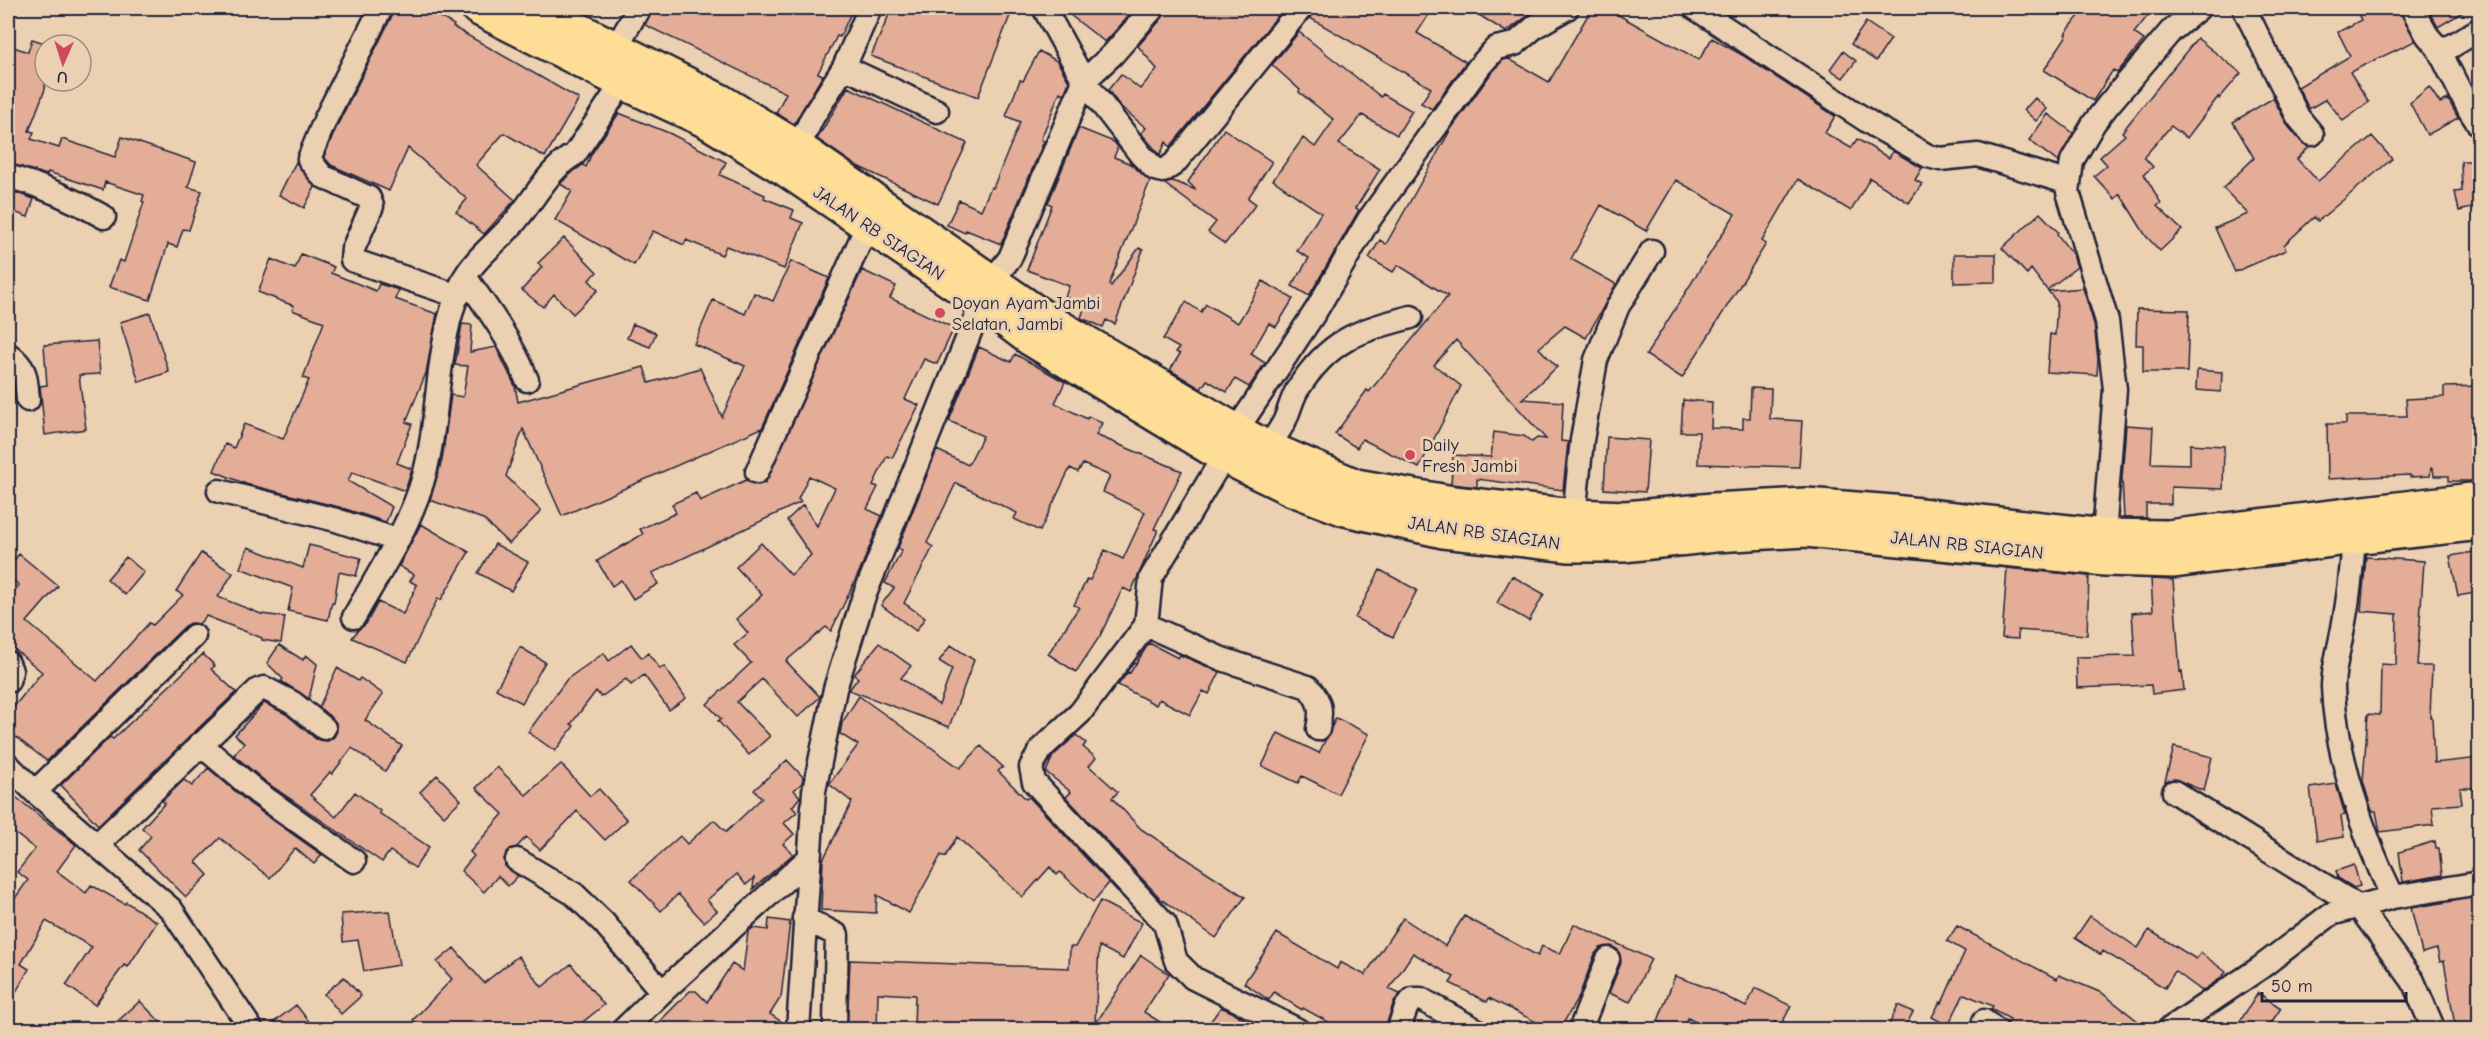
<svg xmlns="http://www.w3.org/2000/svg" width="2487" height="1037" font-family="'Comic Neue',sans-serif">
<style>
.building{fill:#e3ad98;stroke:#22223b;stroke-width:1.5}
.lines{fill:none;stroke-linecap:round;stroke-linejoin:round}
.minor-casing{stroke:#22223b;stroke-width:27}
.highway-casing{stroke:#22223b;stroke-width:38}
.minor{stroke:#ebd1b2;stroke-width:22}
.highway{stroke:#fedd96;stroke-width:33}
.poi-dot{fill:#d1495b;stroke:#ebd1b2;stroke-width:2}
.labels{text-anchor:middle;stroke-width:6;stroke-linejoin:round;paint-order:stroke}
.street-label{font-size:18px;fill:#22223b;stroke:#ebd1b2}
.poi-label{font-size:18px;fill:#22223b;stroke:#ebd1b2;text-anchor:start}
</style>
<rect width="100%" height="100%" fill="#ebd1b2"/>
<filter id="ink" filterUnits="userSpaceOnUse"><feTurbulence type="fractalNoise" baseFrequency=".0167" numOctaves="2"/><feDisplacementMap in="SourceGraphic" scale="12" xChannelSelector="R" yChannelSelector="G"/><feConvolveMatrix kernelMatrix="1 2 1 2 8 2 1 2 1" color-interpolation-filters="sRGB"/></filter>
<g filter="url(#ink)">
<path class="building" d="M396,8h28l30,17 -1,2 126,72 -34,58 -41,-24 -28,32 39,35 -31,34 -28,-22 11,-13 -59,-51 -19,43 -58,-26 -7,-8 13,-31z
M654,8h199l-13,29 -3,-1 -19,37 5,2 -29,49 -18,-11 10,-20 -141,-68z
M892,8h121l-35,89 -107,-41z
M1061,8h75l-31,34z
M1166,8h118l-114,139 -4,-5 -6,13 -19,-22 5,-5 -26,-22 -12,-16 13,-16 19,15 17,-20 -19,-23 25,-29z
M1314,8h119l-16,25 49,29 -34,47 -11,-6 10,-15 -121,-70z
M1468,8h70l-32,24z
M1592,8h14l93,52 13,-22 32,18 91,60 -10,17 26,15 6,-9 32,19 4,-7 29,17 -7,12 7,4 -13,19 -39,-25 -19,33 -53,-32 -36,62 4,3 -84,134 -36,-23 89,-141 -59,-34 -30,51 -45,-26 -30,54 45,25 -30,54 -21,-12 -26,22 18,19 -35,32 41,3 -2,39 7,1 -5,48 -86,-11v8l-26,-3 2,-29 38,2 3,-25 30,4 8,6 5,-4 9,1 -90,-99 -22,25 27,21 -42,82 -57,-29 -5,9 -22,-14 32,-44 2,2 79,-96 -50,-31 -5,7 -24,-14 11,-18 6,4 65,-115 39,-54 13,-15 6,-1 40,23z
M2085,8h69l-20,25 10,7 -27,33 -4,-3 -20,31 -49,-31 23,-35 -2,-1z
M2355,8h44l16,33 -65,31 19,30 -26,19 -17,-22 -17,10 -11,-22 52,-31 -12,-24 23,-12z
M2427,8h43l-32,19z
M1866,22l25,17 -15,22 -25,-17z
M1299,32l82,65 2,-3 29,17 -15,24 -35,-20 -23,29 41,25 -24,39 3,2 -50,86 -17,-10 17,-28 -12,-7 24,-38 -48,-33 30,-42 12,9 19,-27 -35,-28 1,-2 -28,-25z
M2197,38l44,35 -22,26 -1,-2 -31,41 -16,-12 -27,31 9,10 -9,7 17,29 -4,3 25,24 -22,21 -14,-15 -26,-42 -5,5 -21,-23 13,-11 -7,-8 25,-22 -3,-3z
M32,39l13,4v46l-16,42 5,1 -3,7 28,9 3,-9 53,18 7,-20 74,25 -8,25 14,4 -13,39 -6,-1 -6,18 -9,-3 -18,56 -41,-13 10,-27 5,2 20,-60 -2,-1 2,-6 -39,-13 -2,8 -55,-18 -1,3 -39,-12v-118l20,7z
M1039,51l18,10 12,21 -5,12 -4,-2 -19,47 3,2 -43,103 -35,-14 -1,3 -18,-8 12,-25 22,10 10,-23 2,1 27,-66 -14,-6 14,-36 3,1z
M1843,51l13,10 -13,17 -13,-9z
M848,87l119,56 -29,61 -83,-39 -38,-26z
M2429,87l11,16 8,-4 10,19 -31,17 -17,-32z
M2035,98l12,11 -11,12 -12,-11z
M2273,98l15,28 14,17 7,4 -12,12 21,22 54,-45 20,23 -74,62 -4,-4 -30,28 2,5 -51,22 -20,-44 33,-14 -25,-26 31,-30 -21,-36z
M619,113l50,20 57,29 -6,13 45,20 -1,3 30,12 -3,8 12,5 -19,46 -58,-23 -4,9 -36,-15 -2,5 -31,-14 -19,34 -79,-45 17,-29 -12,-7 14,-13 9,-6 3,2 6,-14z
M2048,114l25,19 -15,29 -29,-22z
M1079,128l35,14 4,5 -4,10 17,7 19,17 -41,103 2,2 28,-38 4,2 -28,74 -9,-4 -3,7 -22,-9 4,-13 -20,-8 4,-11 -42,-16 25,-65 -4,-2z
M1224,129l48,33 -24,36 8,6 -31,40 -17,-12 8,-10 -51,-38 8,-3 23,9 -8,-8z
M2461,161h19v45l-21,5 -4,-19 7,-1z
M296,162l19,25 -11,21 -25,-13z
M8,190l26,9 -6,18 -20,-7z
M2040,213l18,19 -1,2 16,21 4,12 -30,23 -16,-21 -4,5 -25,-26z
M564,238l33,34 -8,8 9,10 -25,24 -19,-20 -11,13 -21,-17 20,-23 -4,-4z
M301,254l33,13 -3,6 45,18 3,-7 20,6 -4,9 42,15 -11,59 -20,49 6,2 -15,39 15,6 -7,22 -53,-19 -4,9 44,26 -6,15 -47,-15 -93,-23 -32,-13 11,-27 9,4 10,-24 39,15 26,-59 -6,-2 21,-56 -32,-12 2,-4 -36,-14 13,-33 24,10z
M1954,254h42v28l-42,1z
M791,261l38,17 -67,150 -200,88 -39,-87 -17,47 35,35 -32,33 -26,-25 -53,-19 12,-40 9,-65 12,2 5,-31 -13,-1 7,-41 10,1 -2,27 26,-5 19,39 3,16 126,-35 5,16 51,-15 22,49 23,-51 -51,-22 19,-44 32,14 9,-21 19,8z
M862,270l34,16 -6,12 64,30 -17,36 -13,-5 -19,40 14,6 -27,53 -5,-2 -14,29 5,2 -11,22 15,7 -21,52 -30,63 -5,-4 -40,34 34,36 -22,20 -36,-38 -25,23 33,34 -21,19 -31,-34 3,-2 -14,-15 44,-41 -17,-18 14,-12 -12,-14 26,-24 -26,-28 25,-24 30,32 20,-20 -24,-35 16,-15 14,21 18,-38 -26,-12 -11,23 3,3 -149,71 6,11 -25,15 -12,-19 -9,6 -15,-25 46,-27 -3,-5 36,-16 -4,-9 24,-11 4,8 46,-21 12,5 7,-2z
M1263,281l30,18 -17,28 -7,-4 -18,31 14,9 -16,24 -14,-8 -8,13 -20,-12 -6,9 -31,-19 10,-16 -4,-2 3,-4 -16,-9 23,-37 15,10 5,-8 32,19z
M2083,288l11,36 4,35 -1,16 -50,-3 3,-38 5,1 2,-33 -9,-11z
M2137,309l52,1 -2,62h-44v-27h-7z
M150,313l19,59 -30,10 -19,-60z
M633,324l23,9 -6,14 -23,-9z
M97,341l3,33 -21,1 7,54 -41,6 -5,-49 7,-1 -3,-40z
M979,347l32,15 4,-8 50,28 -10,21 32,16 1,-3 14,7 -6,12 86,36 -28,58 4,1 -27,62 -8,-4 -23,48 -24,36 -28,-18 31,-47 -5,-2 13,-26 3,1 15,-30 18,9 22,-47 -42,-20 7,-16 -27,-12 -5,8 -8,-4 -30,63 -26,-12 3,-6 -61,-30 -29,60 6,4 -29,56 21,15 -9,13 -35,-26 13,-17 -9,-5 17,-33 -4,-2 39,-98 31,15 15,-29 -34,-15z
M2197,370l25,2 -1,20 -25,-2z
M2480,386v95h-31v-5h-15l-1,-8h-2l-1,8 -20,1v-2l-82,4 -1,-55h19v-8h61l-1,-17 38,-2v-10z
M1751,388l20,1 -1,30 32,2 -3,46 -101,-3 1,-32h-18l2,-32 29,2 -1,26 32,1v-11h7z
M2126,425l27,2 -2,36 39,1v-20l34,2 -1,43 -52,-2v17h-25v14h-22l-2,-40z
M1607,437l42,3 -4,52 -41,-3z
M421,524l48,28 -28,48 -3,-2 -31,64 -55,-24 6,-8 8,-6 12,-22 25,12 14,-29 -7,-4 4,-6 -15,-9z
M495,544l33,18 -17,29 -33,-18z
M309,545l52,13 -5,18 -17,-4 -5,31 -2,-1 -4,18 -40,-9 5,-23 -53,-20 8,-21 55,21z
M2480,551v41l-22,4 -8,-40z
M201,553l32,20 -15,24 43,17 24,3 -4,26 -19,-3v-2l-56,-22 -7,8 -8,-1 -6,3 -138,135 -39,-30v-17l34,-42 -34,-28v-45l11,-14 -11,-9v-8l11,-14 39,32 -31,36 70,59 52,-58 4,2 30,-30 -7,-4z
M126,557l18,15 -19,23 -18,-16z
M2366,557l58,4 -7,105h15l-2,51h2l2,46 46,-5v30h-20l2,16 -30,2 2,19 -54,7 -4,-21h-4l-9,-30 5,-67 12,1 1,-51 15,1 1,-51 -36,-3z
M2007,568l82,8 -2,59 -69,-5v9l-16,-1z
M1380,570l37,20 -24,47 -38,-19z
M1512,576l32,18 -15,27 -32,-18z
M2151,579l22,1 7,92 2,-1 2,19 -32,4 -1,-9 -74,3 -1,-31 59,-1 -3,-43 21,-2z
M879,643l32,23 -10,12 38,27 13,-36 -13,-8 12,-16 23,15 -25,67 -100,-37 9,-12 -4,-3z
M1149,643l29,15 2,-3 40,17 -11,22 -6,-3 -13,24 -31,-16 -3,6 -38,-20 10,-13 2,1z
M631,644l11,14 6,-5 12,16 4,-3 22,32 -17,12 -25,-35 -13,10 -5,-6 -25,18 -5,-6 -25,33 3,2 -19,25 -27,-19 39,-53 37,-26 5,8z
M279,645l24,15 3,-5 11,9 -8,35 -28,-18 2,-2 -16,-16z
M520,647l25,15 -23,41 -26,-14z
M203,654l12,12 -4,3 25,23 -138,133 -37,-40 49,-48 3,2z
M337,668l21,13 2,-3 23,16 -18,26 37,26 -17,25 -33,-23 -20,26 -2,-2 -20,23 26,22 19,-25 25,19 -1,2 50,34 -14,21 -25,-17 -8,11 -116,-80 -32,-27 10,-12 -9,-8 29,-32 22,11 30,25 12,2 6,-4 3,-6 -1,-8 -17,-16z
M859,696l101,72 21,-22 22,21 -5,4 28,28 3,-2 80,86 -16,19 -33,-30 -3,3 -7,-8 -27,30 -66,-60 -12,20 -4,-2 -32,58 -32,-18 -1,18 -55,-3 2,-50 29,-58 -23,-18 29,-39 -18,-11 2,-11z
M1336,718l33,16 -31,60 -36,-18 -4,7 -36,-17 16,-33 41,20z
M1076,735l10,8 -3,4 13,11 -7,8 29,26 -6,6 29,31 104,68 -29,41 -55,-39 -95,-102 5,-5 -25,-20 7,-16z
M2174,747l38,10 -8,34 -29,-12 -10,2z
M787,760l16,17 -1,6 -8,7 6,7 -8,10 5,5 -13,11 10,11 -11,10 10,10 -40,35 1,-11 -8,7 -9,-11 -30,26 10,11 -13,11 -26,-28 -17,17 -30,-31 49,-44 7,8 27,-24 12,12 36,-34 -8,-8z
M561,764l29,32 9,-7 28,31 -22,20 -28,-29 -37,39 -14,-13 -9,10 -7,2 -6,10 1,7 13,10 -10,10 -10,-10 -14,16 -23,-21 13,-15 -4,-4 33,-38 -27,-26 21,-21 29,28z
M208,768l42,36 72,51 -8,9 -19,-16 -25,30 -50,-40 -24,24 12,13 -22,22 -47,-47 12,-14 -9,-8 23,-25 -3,-2 22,-21 8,6z
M437,775l24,25 -17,16 -24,-24z
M2336,784l9,31 -4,1 3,21 -27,4 -7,-53z
M8,791l68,54 -19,26 29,22 5,-8 34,19 1,-2 31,20 -29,45 -4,-2 -29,40 -29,-20 26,-38 -46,-26 -25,43 8,5 -21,37v-98l20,-28 -11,-8 18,-23 -27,-21z
M2435,841l1,7h3l3,27 -39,7 -4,-30z
M2354,865l6,21 -6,2 -16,-10 -2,-7z
M2472,898l8,31v100h-21l-5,-9 -10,-59 -4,1 -3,-13 -15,4 -11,-45z
M1100,901l42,22 -19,36 -24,-13 -4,78 -68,-2v7h-113l1,-34 -37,-2 -1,36h-30l3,-69 219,8 1,-21h5z
M390,911l9,54 -35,6 -6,-31 -15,2 -2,-28z
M1464,916l74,40 4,-10 18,8 14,-30 77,35 -21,43 -21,-9 12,-30 -2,-12 -7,-5 -12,2 -5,6 -16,42 -19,33h-10l-61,-31 -2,4 -37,-19 4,-6 -41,-24 -24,36 11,5 -6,7 -9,28h-36l-11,-4 -1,2 -34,-19 -1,2 -28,-18 -5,8 -25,-17 33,-50 60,36 3,-7 25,13 38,-57 42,28z
M2090,916l48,32 11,-18 47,29 5,-6 25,19 -5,6 -19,13 -27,-20 -10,17 -62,-37 -2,4 -26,-17z
M769,919l21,3 -9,75 -11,17 15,10v5h-133l38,-38h6l11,11 25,-38 11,7 5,-39 5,-4 15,2z
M1957,926l100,53 2,-4 43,18 46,36h-139l-1,-6 2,-4 -19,-10 2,-3 -29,-12 -16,32 -16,-9 8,-15 2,1 23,-52 -18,-10z
M454,948l30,35 34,-27 24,31 29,-23 33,41 -25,20 -2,-2 -9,6h-145l-10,-9 39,-41 -15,-17z
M1141,955l28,19 -25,38 27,17h-79z
M1675,976l36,13 35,18 9,-19 36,18 -10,19 -6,-3 -4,7h-62l-21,-11 -5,11h-2l-23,-8z
M344,977l17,19 -20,18 -17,-20z
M2258,993l23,15 -14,21h-32z
M140,1001l27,28h-58z
M296,1005l19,24h-50z
M1898,1005l15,7 -9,17h-6l-9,-4z
M1221,1007l13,6 24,16h-53z"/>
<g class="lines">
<g class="minor-casing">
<path id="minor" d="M381,8l-56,112 -16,39 13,17 47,22 3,8 -19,43 -1,11 106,36
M1044,8l40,73 57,74 14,14 8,2 11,-7 127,-156
M1695,8l180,118 53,30 12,3 38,-4 91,28
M2244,8l54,109 14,17
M2412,8l15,27 11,13 12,-1 30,-18
M2438,48l32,63 10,15
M615,49l24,-41
M844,67l93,44
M798,148l14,-30 32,-51 26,-59
M8,176c34,10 65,23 96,41
M465,277c24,33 47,65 62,103
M991,282l19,-24 74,-177 29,-27 40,-46
M8,354c19,14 18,23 20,46
M1236,431l81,-122 51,-88 111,-154 17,-19 19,-4 21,-18 31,-18
M1267,448c6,-9 13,-17 18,-28 4,-9 7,-21 12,-30 32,-50 60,-59 114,-73
M1224,456l-73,122 -5,47 -66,88 -38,35 -11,19 3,15 131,142 11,37 17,17 105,52
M757,472l110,-246
M219,491l117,29 61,20
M1574,516l8,-76 14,-80 22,-54 34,-55
M2104,536l11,-147 -8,-68 -39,-129 4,-31 22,-38 14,-18 63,-74 28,-23
M2354,537c-2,31 -5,60 -11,91 -3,18 -10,40 -10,59 2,65 31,152 60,210
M354,617c24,-43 53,-86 68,-134 20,-66 11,-140 42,-204 12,-23 38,-40 54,-61 18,-22 32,-50 57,-64l48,-72
M1146,625l76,34 86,28c13,14 14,24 10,42
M8,663l3,8 -3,10
M200,744l58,49 96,68
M8,765l27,27 136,117 81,121
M35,792l159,-156
M2174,792l185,115 54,74 21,49
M97,845l161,-155 6,-2 29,15 31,25
M517,860l57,34 30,29 58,69
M804,918l33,17 -2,89
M1984,1021l12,9
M623,1030l39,-38 146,-133
M798,1030l16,-239 21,-102 28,-90 119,-297
M1398,1030l9,-24 6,-7h8l55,31
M1580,1030l28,-71
M2168,1030l92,-62 71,-54 62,-17 87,-14"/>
</g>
<g class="highway-casing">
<path id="highway" d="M478,8l145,74 84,39 80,49 195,132 49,37 193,117 66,32 55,21 98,22 127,14h53l91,-10 92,-5 299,29 69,2 180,-24 126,-14
M535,8l185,93 78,47 246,170 192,113 31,17 89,38 97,17 121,13 52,2 87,-8 93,-5 87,7 211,24 64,1 312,-38"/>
</g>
<use href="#minor" class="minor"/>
<use href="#highway" class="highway"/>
</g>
</g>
<g class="poi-dot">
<circle cx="940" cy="313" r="6"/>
<circle cx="1410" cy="455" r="6"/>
</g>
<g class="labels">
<g class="street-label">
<text transform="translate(879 233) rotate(34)" y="6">JALAN RB SIAGIAN</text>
<text transform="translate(1484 533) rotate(8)" y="6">JALAN RB SIAGIAN</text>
<text transform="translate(1967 545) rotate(6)" y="6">JALAN RB SIAGIAN</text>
</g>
<g class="poi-label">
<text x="952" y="309">Doyan Ayam Jambi<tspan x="952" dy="21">Selatan, Jambi</tspan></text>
<text x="1422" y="451">Daily<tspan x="1422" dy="21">Fresh Jambi</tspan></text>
</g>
</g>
<rect width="2487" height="1037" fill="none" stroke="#ebd1b2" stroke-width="30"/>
<rect x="15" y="15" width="2457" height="1007" fill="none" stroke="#22223b" stroke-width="2" filter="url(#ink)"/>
<g transform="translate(63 63) rotate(183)"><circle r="28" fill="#ebd1b2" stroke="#9b8b82" stroke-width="1.5"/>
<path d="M0-4.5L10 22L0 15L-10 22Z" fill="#d1495b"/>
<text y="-9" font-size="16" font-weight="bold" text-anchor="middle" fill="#22223b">U</text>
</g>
<path d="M2262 992v9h144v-9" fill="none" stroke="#22223b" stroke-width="3"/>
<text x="2271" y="992" font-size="18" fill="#22223b" stroke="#ebd1b2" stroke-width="4.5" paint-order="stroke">50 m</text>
</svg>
